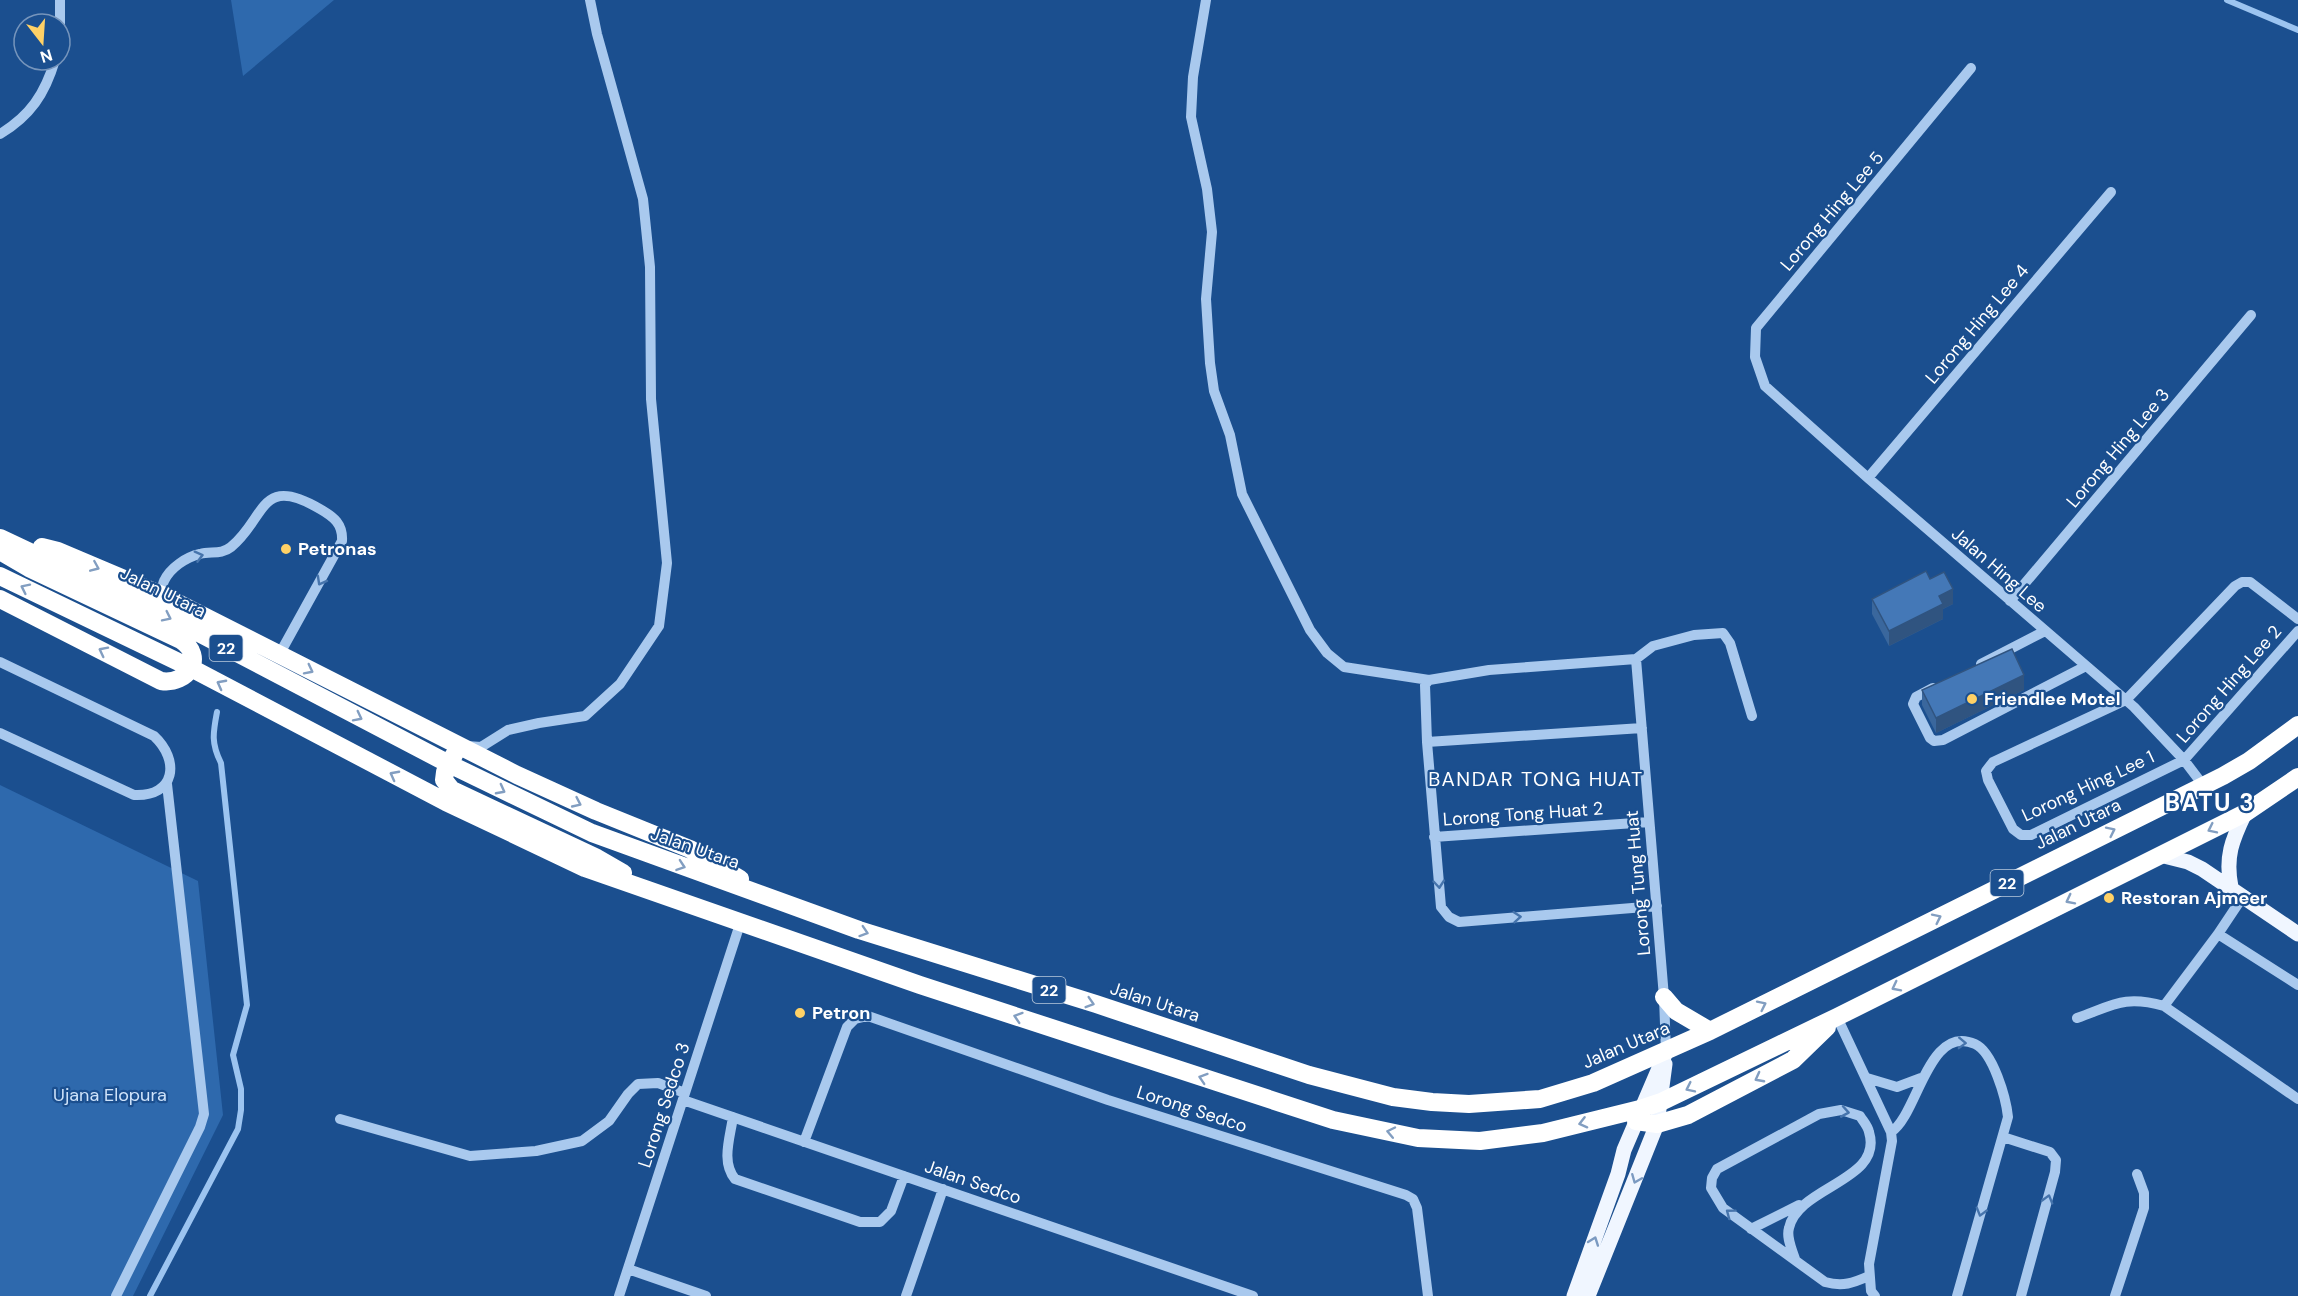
<svg xmlns="http://www.w3.org/2000/svg" width="2298" height="1296" font-family="'DM Sans',sans-serif">
<style>
.green{fill:#2e69ad}
.lines{fill:none;stroke-linecap:round;stroke-linejoin:round}
.stream{stroke:#9cc4f0;stroke-width:6}
.minor{stroke:#a9c9ee;stroke-width:10}
.major{stroke:#f0f6ff;stroke-width:15}
.highway{stroke:#fff;stroke-width:18}
.wall{fill:#3a679d}
.shaded-wall{fill:#305480}
.building{fill:#4478b7;stroke:#305480;stroke-width:1.5}
.oneway{stroke:#4674ac}
.oneway2{stroke:#829ec1}
.oneway3{stroke:#7b9ac1}
.poi-dot{fill:#ffd166;stroke:#1b4f8f;stroke-width:2}
.labels{text-anchor:middle;stroke-width:4.5;stroke-linejoin:round;paint-order:stroke}
.shield{fill:#1b4f8f;stroke:#bbcadd;stroke-width:1.5}
.shield-label{font-size:16px;font-weight:bold;fill:#fff}
.street-label{font-size:18px;fill:#fff;stroke:#1b4f8f}
.poi-label{font-size:18px;font-weight:bold;fill:#fff;stroke:#1b4f8f;text-anchor:start}
.park-label{font-size:18px;fill:#cfe3fa;stroke:#1b4f8f}
.neighbourhood-label{font-size:20px;letter-spacing:1.5px;fill:#fff;stroke:#1b4f8f}
.district-label{font-size:24px;font-weight:bold;letter-spacing:1.5px;fill:#fff;stroke:#1b4f8f}
</style>
<rect width="100%" height="100%" fill="#1b4f8f"/>
<path class="green" d="M231,0h103l-91,76z
M0,785l198,96 25,234 -90,181h-133z"/>
<g class="lines">
<path class="stream" d="M2227,0l71,30
M150,1296l88,-167 3,-19v-21l-8,-34 14,-50 -26,-242c-10,-20 -8,-30 -4,-51"/>
<path class="minor" d="M1206,0l-13,77 -2,40 16,72 5,43 -6,67 4,64 4,28 16,44 12,59 68,136 17,23 17,14 85,13
M60,44v-44
M1971,68l-215,260 -1,29 10,29 103,92 266,229 50,53 19,25
M0,134c30,-18 45,-40 55,-74
M1868,478l243,-286
M162,595c1,-4 0,-10 2,-14 6,-13 22,-24 36,-27 11,-3 21,1 31,-7 35,-28 28,-74 89,-38 14,8 23,15 22,32l-63,114
M2010,601l241,-286
M2298,619l-48,-37h-8l-7,4 -109,114 -133,62 -7,9 2,9 25,49 8,6h10l153,-75 114,-129
M1636,659l28,338 2,55
M0,662l154,74c26,24 22,61 -20,59l-134,-62
M1981,664l64,-33
M1933,688l-17,9 -3,7 17,34 4,3 9,-1 143,-74
M1642,728l-215,14 14,165 8,10 10,5 198,-16
M1427,742l-2,-57 4,-5 60,-10 147,-11 17,-13 41,-11 29,-2 7,10 22,73
M467,746l14,1 27,-17 31,-7 46,-7 35,-32 39,-58 8,-63 -16,-164 -1,-132 -7,-68 -46,-165 -7,-34
M1434,837l215,-15
M2218,934l80,51
M2164,1006l54,-72 26,-39
M1837,1017l54,115 1,9 -23,123 2,27 4,5
M2077,1018c37,-13 47,-23 87,-12l134,93
M1867,1078l30,9 24,-9
M683,1100l570,196
M733,1117c-3,21 -12,45 2,62l125,43h20l11,-11 13,-35
M340,1119l130,37 66,-5 46,-10 27,-20 19,-27 10,-10 20,-1 27,10
M1891,1132c27,-17 37,-109 84,-88 18,8 31,54 33,73l-51,179
M2003,1137l47,15 6,8 -1,12 -34,124
M804,1142l43,-115 8,-8 13,-3 240,84 298,95 7,4 4,9 11,88
M1751,1229l48,-24
M1795,1259c-3,-10 -9,-21 -6,-31 9,-42 95,-47 80,-96 -1,-6 -6,-11 -9,-16l-19,-6 -22,4 -102,55 -5,9 -1,10 12,20 102,74c18,5 28,1 44,-6
M628,1269l78,27
M116,1296l84,-169 4,-13 -37,-330
M619,1296l121,-372
M906,1296l37,-107
M2115,1296l29,-88v-15l-7,-19"/>
<path class="major" d="M2160,855l28,7 14,7 96,65
M2231,887c-6,-30 1,-47 14,-74
M1574,1296l44,-122 6,-24 42,-98
M1588,1296l69,-172 8,-60"/>
<path class="highway" d="M0,538l176,83 273,143 143,69 267,97 237,74 213,71 84,22 39,5 37,2 71,-5 53,-16 117,-52 513,-255 26,-15 49,-36
M42,547l16,4 104,44 355,180 79,36 94,38 50,30
M0,551l29,17 152,72c25,17 7,45 -20,41l-161,-82
M0,576l191,92 255,134 139,66 335,117 413,135 85,18 62,3 63,-8 97,-24 21,-7 176,-85 408,-204 53,-36
M454,755l-9,17 -1,8 8,10 145,68 26,15
M1664,997l12,14 34,20
M1636,1121l21,3 31,-9 105,-55 34,-33"/>
</g>
<path class="wall" d="M1872,599l81,5 -10,5v10l-54,27 -17,-32z
M1922,690h102l-88,43 -14,-28z"/>
<path class="shaded-wall" d="M1953,589v15l-10,5v10l-54,27v-15l50,-35z
M2024,675v15l-88,43v-15z"/>
<path class="building" d="M1926,571l4,8 14,-7 9,17 -14,7 4,8 -54,27 -17,-32z
M2012,649l12,26 -88,43 -14,-28z"/>
<defs><path id="oneway-chevron" d="M-2-3.5L2.5 0L-2 3.5" fill="none" stroke-width="1.6" stroke-linecap="round" stroke-linejoin="round" transform="scale(1.5)"/></defs>
<g class="oneway">
<use href="#oneway-chevron" transform="translate(199 556) rotate(-15)"/>
<use href="#oneway-chevron" transform="translate(321 581) rotate(119)"/>
<use href="#oneway-chevron" transform="translate(1439 884) rotate(85)"/>
<use href="#oneway-chevron" transform="translate(1517 917) rotate(-5)"/>
<use href="#oneway-chevron" transform="translate(1962 1043) rotate(2)"/>
<use href="#oneway-chevron" transform="translate(1845 1112) rotate(10)"/>
<use href="#oneway-chevron" transform="translate(2048 1199) rotate(-74)"/>
<use href="#oneway-chevron" transform="translate(1981 1212) rotate(106)"/>
<use href="#oneway-chevron" transform="translate(1730 1213) rotate(-143)"/>
</g>
<g class="oneway2">
<use href="#oneway-chevron" transform="translate(95 567) rotate(23)"/>
<use href="#oneway-chevron" transform="translate(25 588) rotate(-154)"/>
<use href="#oneway-chevron" transform="translate(167 617) rotate(26)"/>
<use href="#oneway-chevron" transform="translate(103 651) rotate(-153)"/>
<use href="#oneway-chevron" transform="translate(309 670) rotate(27)"/>
<use href="#oneway-chevron" transform="translate(221 684) rotate(-152)"/>
<use href="#oneway-chevron" transform="translate(358 717) rotate(27)"/>
<use href="#oneway-chevron" transform="translate(394 775) rotate(-152)"/>
<use href="#oneway-chevron" transform="translate(501 790) rotate(28)"/>
<use href="#oneway-chevron" transform="translate(577 803) rotate(25)"/>
<use href="#oneway-chevron" transform="translate(2212 829) rotate(154)"/>
<use href="#oneway-chevron" transform="translate(2111 831) rotate(-26)"/>
<use href="#oneway-chevron" transform="translate(681 866) rotate(19)"/>
<use href="#oneway-chevron" transform="translate(2070 900) rotate(153)"/>
<use href="#oneway-chevron" transform="translate(1937 918) rotate(-26)"/>
<use href="#oneway-chevron" transform="translate(864 932) rotate(18)"/>
<use href="#oneway-chevron" transform="translate(1896 987) rotate(153)"/>
<use href="#oneway-chevron" transform="translate(1090 1003) rotate(17)"/>
<use href="#oneway-chevron" transform="translate(1762 1005) rotate(-26)"/>
<use href="#oneway-chevron" transform="translate(1018 1017) rotate(-162)"/>
<use href="#oneway-chevron" transform="translate(1203 1078) rotate(-162)"/>
<use href="#oneway-chevron" transform="translate(1759 1078) rotate(152)"/>
<use href="#oneway-chevron" transform="translate(1690 1088) rotate(154)"/>
<use href="#oneway-chevron" transform="translate(1583 1123) rotate(166)"/>
<use href="#oneway-chevron" transform="translate(1391 1132) rotate(-168)"/>
</g>
<g class="oneway3">
<use href="#oneway-chevron" transform="translate(1636 1179) rotate(112)"/>
<use href="#oneway-chevron" transform="translate(1594 1241) rotate(-70)"/>
</g>
<g class="poi-dot">
<circle cx="286" cy="549" r="6"/>
<circle cx="1972" cy="699" r="6"/>
<circle cx="2109" cy="898" r="6"/>
<circle cx="800" cy="1013" r="6"/>
</g>
<g class="labels">
<g class="shield">
<rect x="209.5" y="635" width="33" height="26" rx="4.5"/>
<rect x="1990.5" y="870" width="33" height="26" rx="4.5"/>
<rect x="1032.5" y="977" width="33" height="26" rx="4.5"/>
</g>
<g class="shield-label">
<text x="226" y="654">22</text>
<text x="2007" y="889">22</text>
<text x="1049" y="996">22</text>
</g>
<g class="street-label">
<text transform="translate(1832 211) rotate(-50)" y="6">Lorong Hing Lee 5</text>
<text transform="translate(1977 324) rotate(-50)" y="6">Lorong Hing Lee 4</text>
<text transform="translate(2118 448) rotate(-50)" y="6">Lorong Hing Lee 3</text>
<text transform="translate(1999 570) rotate(41)" y="6">Jalan Hing Lee</text>
<text transform="translate(163 592) rotate(26)" y="6">Jalan Utara</text>
<text transform="translate(2229 684) rotate(-49)" y="6">Lorong Hing Lee 2</text>
<text transform="translate(2088 786) rotate(-25)" y="6">Lorong Hing Lee 1</text>
<text transform="translate(1523 814) rotate(-4)" y="6">Lorong Tong Huat 2</text>
<text transform="translate(2078 824) rotate(-26)" y="6">Jalan Utara</text>
<text transform="translate(695 848) rotate(19)" y="6">Jalan Utara</text>
<text transform="translate(1638 883) rotate(-95)" y="6">Lorong Tung Huat</text>
<text transform="translate(1155 1002) rotate(18)" y="6">Jalan Utara</text>
<text transform="translate(1626 1045) rotate(-23)" y="6">Jalan Utara</text>
<text transform="translate(664 1105) rotate(-72)" y="6">Lorong Sedco 3</text>
<text transform="translate(1192 1109) rotate(18)" y="6">Lorong Sedco</text>
<text transform="translate(973 1182) rotate(19)" y="6">Jalan Sedco</text>
</g>
<g class="poi-label">
<text x="298" y="555">Petronas</text>
<text x="1984" y="705">Friendlee Motel</text>
<text x="2121" y="904">Restoran Ajmeer</text>
<text x="812" y="1019">Petron</text>
</g>
<g class="park-label">
<text x="110" y="1101">Ujana Elopura</text>
</g>
<g class="neighbourhood-label">
<text x="1536" y="786">BANDAR TONG HUAT</text>
</g>
<g class="district-label">
<text x="2210" y="811">BATU 3</text>
</g>
</g>
<g transform="translate(42 42) rotate(163)"><circle r="28" fill="#1b4f8f" stroke="#7695bc" stroke-width="1.5"/>
<path d="M0-4.5L10 22L0 15L-10 22Z" fill="#ffd166"/>
<text y="-9" font-size="16" font-weight="bold" text-anchor="middle" fill="#ffffff">N</text>
</g>
</svg>
